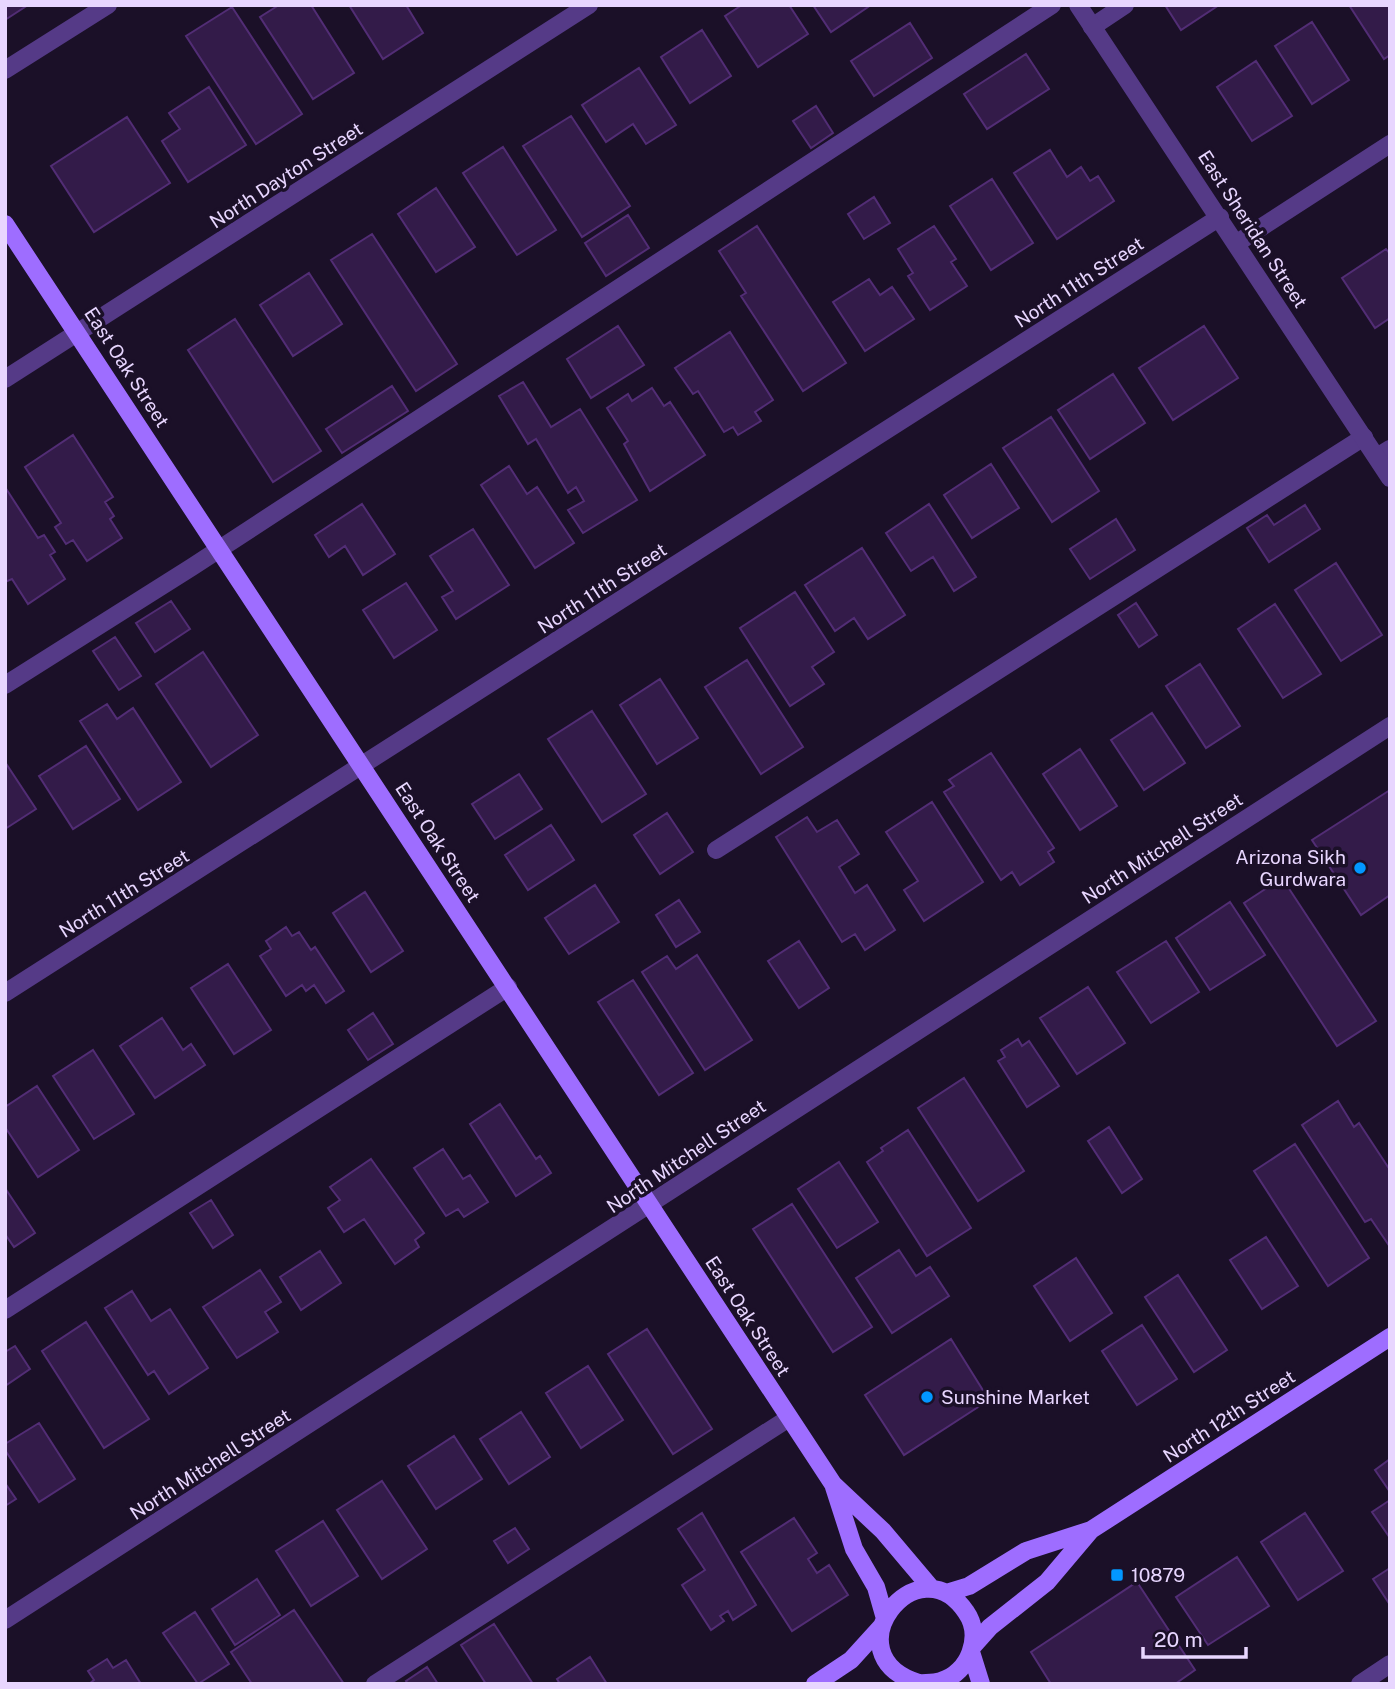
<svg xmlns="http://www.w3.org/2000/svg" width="1395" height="1689" font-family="'Public Sans',sans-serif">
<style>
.building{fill:#331b49;stroke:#522d75;stroke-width:2}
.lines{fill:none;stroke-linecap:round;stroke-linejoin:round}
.lane{stroke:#553a87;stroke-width:18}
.street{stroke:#553a87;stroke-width:18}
.secondary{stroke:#9e6dff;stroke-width:18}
.poi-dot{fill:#0297ff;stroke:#1b1028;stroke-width:2.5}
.labels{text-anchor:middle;stroke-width:7;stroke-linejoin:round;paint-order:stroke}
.street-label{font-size:19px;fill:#e8d6ff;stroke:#1b1028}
.poi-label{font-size:19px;fill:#e8d6ff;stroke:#1b1028;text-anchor:start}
</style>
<rect width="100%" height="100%" fill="#1b1028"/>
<path class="building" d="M5,5h23l-23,15z
M279,5h32l43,68 -41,26 -53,-82z
M349,5h57l17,28 -40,26z
M742,5h47l19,29 -50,33 -33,-51z
M813,5h58l-40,27z
M1165,5h54l-38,25z
M1349,5h41v50l-6,4z
M232,7l70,107 -46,30 -70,-108z
M1312,22l37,58 -37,24 -37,-58z
M910,23l22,35 -58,38 -23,-35z
M702,30l29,46 -41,27 -29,-46z
M1026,54l23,35 -62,40 -23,-35z
M1256,61l36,55 -40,25 -35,-54z
M639,68l37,57 -30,19 -13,-20 -27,18 -24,-37z
M209,87l37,58 -58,37 -26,-41 18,-12 -11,-16z
M816,106l17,27 -22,15 -18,-27z
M571,116l59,90 -48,31 -59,-91z
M127,117l43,66 -76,49 -43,-66z
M503,147l53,83 -39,25 -54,-82z
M1050,150l17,27 14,-10 9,14 8,-5 16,25 -57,38 -43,-66z
M992,179l41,64 -42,27 -41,-64z
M436,188l39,59 -39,25 -38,-58z
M874,197l16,26 -26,16 -16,-25z
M628,215l21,33 -43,28 -21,-33z
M757,226l89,137 -43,28 -62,-95 5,-3 -27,-42z
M934,226l22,33 -5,3 16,24 -37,24 -22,-34 5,-3 -15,-24z
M372,234l85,130 -41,27 -85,-131z
M1386,249l4,5v64l-15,10 -33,-50z
M309,273l33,51 -49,32 -33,-51z
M869,279l11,16 12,-8 22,32 -49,32 -32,-49z
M235,319l86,132 -48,31 -85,-132z
M618,326l26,39 -53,33 -24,-39z
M1204,326l34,52 -65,42 -34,-52z
M730,332l43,68 -18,12 6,9 -23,14 -5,-8 -9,5 -26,-41 -5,3 -18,-26z
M1113,374l32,49 -55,36 -32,-49z
M523,382l28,45 29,-18 57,91 -54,33 -15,-23 16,-9 -8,-14 -8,6 -32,-54 -8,5 -29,-48z
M392,386l16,25 -66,42 -16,-24z
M652,388l12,18 6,-4 35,53 -55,36 -26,-47 4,-3 -21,-33 21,-14 4,7z
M1051,417l48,74 -47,31 -49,-74z
M73,435l40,62 -8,5 9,14 -4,3 12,19 -35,23 -14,-21 -7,4 -11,-17 6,-4 -36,-56z
M991,464l28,44 -47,30 -28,-43z
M509,466l18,28 10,-7 37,56 -39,25 -54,-83z
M5,487l33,51 6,-3 11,17 -5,3 15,24 -37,25 -16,-25 -7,3z
M362,504l33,50 -32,21 -18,-29 -16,11 -14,-22z
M929,504l47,73 -22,14 -21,-34 -22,14 -25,-38z
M1305,505l15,24 -51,33 -22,-34 20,-13 7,10z
M1116,519l19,31 -45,29 -20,-30z
M473,529l36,56 -53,34 -14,-22 11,-6 -23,-35z
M862,548l43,67 -37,24 -14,-21 -19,13 -30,-46z
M1336,563l46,72 -41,26 -46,-71z
M406,583l31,47 -43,28 -31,-48z
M795,592l39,60 -22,15 12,17 -34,22 -50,-78z
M171,601l19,28 -35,23 -19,-29z
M1136,603l21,32 -18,12 -21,-32z
M1275,604l46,70 -38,24 -45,-69z
M115,637l26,39 -22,14 -26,-39z
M203,652l55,83 -47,32 -55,-83z
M747,660l56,87 -42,27 -56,-87z
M1200,664l40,62 -34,22 -40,-62z
M660,679l38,59 -41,26 -37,-59z
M107,704l10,15 16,-11 48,74 -43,28 -58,-89z
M592,711l54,83 -44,28 -54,-83z
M1152,713l33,50 -41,27 -33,-50z
M86,746l34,53 -47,30 -34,-53z
M1080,749l37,57 -37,24 -37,-56z
M991,753l63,95 -6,4 6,10 -34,23 -8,-13 -11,8 -57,-88 10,-6 -5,-6z
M5,762l31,47 -31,20z
M519,774l23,35 -47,30 -23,-35z
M1390,790v105l-29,20 -49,-75z
M932,802l51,80 -59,39 -20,-31 14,-9 -32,-49z
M667,813l26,39 -33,22 -26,-39z
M807,817l10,15 20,-12 22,34 -20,13 16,26 12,-8 28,45 -30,20 -10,-16 -13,8 -66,-105z
M551,825l23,35 -46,30 -23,-35z
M1282,878l94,143 -39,25 -93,-143z
M595,885l24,37 -50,32 -24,-36z
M365,892l38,59 -32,21 -38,-59z
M679,900l21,32 -24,15 -20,-32z
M1230,902l35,53 -55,35 -34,-52z
M286,927l6,9 7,-4 12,18 4,-3 29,44 -18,12 -12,-18 -8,6 -4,-6 -16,11 -26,-40 11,-7 -5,-8z
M799,941l30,47 -30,20 -31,-47z
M1166,941l33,51 -48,31 -34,-51z
M697,955l55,85 -47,30 -63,-98 25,-16 9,13z
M228,964l43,66 -37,24 -43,-66z
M633,980l60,93 -34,22 -61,-93z
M1088,987l37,56 -48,31 -37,-56z
M373,1013l20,31 -25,16 -20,-30z
M162,1018l21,32 8,-6 14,21 -50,33 -35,-52z
M1018,1039l4,7 7,-5 30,45 -32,21 -29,-46 7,-4 -4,-7z
M93,1050l41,64 -40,25 -41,-63z
M964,1078l60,93 -46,30 -60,-93z
M37,1086l42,64 -41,27 -33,-50v-20z
M1338,1101l16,26 5,-4 31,47v77l-19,-28 -6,3 -63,-97z
M500,1104l36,55 4,-3 11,17 -35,23 -46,-72z
M1109,1127l33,52 -20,14 -34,-52z
M908,1130l63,98 -44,28 -60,-94 16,-11 -2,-3z
M1295,1144l74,114 -41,28 -74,-115z
M443,1149l20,30 7,-4 18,27 -24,15 -6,-8 -12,7 -32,-48z
M371,1159l53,74 -9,7 4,7 -24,17 -31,-45 -20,13 -16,-24 12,-8 -10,-13z
M839,1162l39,60 -41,26 -39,-59z
M5,1188l30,45 -21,14 -9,-13z
M211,1200l22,35 -20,13 -23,-35z
M792,1204l80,123 -39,25 -80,-123z
M1266,1237l32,49 -36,23 -32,-49z
M899,1250l17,26 14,-9 19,29 -57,37 -36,-55z
M320,1251l21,32 -40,27 -21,-33z
M1076,1258l36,55 -42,28 -36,-55z
M260,1270l21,32 -16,10 13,20 -41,26 -34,-51z
M1178,1275l49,75 -33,22 -49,-75z
M132,1291l19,30 19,-12 38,59 -39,26 -15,-23 -6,4 -43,-67z
M86,1322l63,97 -45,29 -62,-97z
M1142,1325l35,54 -40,26 -35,-54z
M647,1329l65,100 -39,25 -65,-100z
M951,1339l38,61 -85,55 -39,-60z
M15,1346l15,23 -25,17v-34z
M588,1366l35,54 -42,28 -35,-55z
M521,1412l29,45 -41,27 -29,-45z
M39,1423l36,56 -36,23 -34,-52v-6z
M454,1436l28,43 -46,30 -28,-43z
M1390,1459v33l-15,-22z
M382,1481l45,68 -45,30 -45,-69z
M5,1483l11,16 -11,7z
M1390,1500v38l-18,-26z
M702,1513l54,92 -23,15 -5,-9 -8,5 4,5 -13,9 -29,-45 23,-15 -27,-41z
M1305,1513l38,58 -45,29 -37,-58z
M794,1518l23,35 -9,6 9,14 12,-8 19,30 -56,36 -51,-79z
M323,1521l35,55 -47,30 -35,-55z
M515,1528l14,21 -21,14 -14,-22z
M1237,1557l32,49 -61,39 -32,-48z
M1390,1568v37l-17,-26z
M257,1579l23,36 -45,30 -23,-36z
M1137,1582l58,88 -20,14h-124l-20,-32z
M294,1610l50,74h-92l-21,-32z
M195,1612l34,52 -31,20 -35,-51z
M494,1624l39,60h-47l-25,-39z
M590,1657l17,27h-47l-3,-5z
M107,1659l6,9 13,-8 15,24h-52l5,-4 -6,-9z
M427,1667l11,17h-30l-2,-3z"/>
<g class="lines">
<path class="lane" d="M1092,27l33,-22
M5,70l103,-65
M1377,457l13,-8
M5,685l187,-118 860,-562
M716,850l648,-413
M5,1310l503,-323
M375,1684l414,-266
M1360,1684l30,-20"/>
<path class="street" d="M1078,5l312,473
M1237,243l153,-99
M5,379l584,-374
M5,993l1215,-776
M5,1620l1385,-894"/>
<path class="secondary" d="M5,224l828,1260 50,47 49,58
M834,1487l20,62 22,38 8,28
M946,1593l23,-7 57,-35 65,-21
M973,1646l17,-19 57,-45 44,-52 299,-193
M971,1652l10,32
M815,1684l36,-24 30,-33
M914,1684c9,-2 18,0 27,-3 28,-8 42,-45 25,-69 -48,-72 -138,43 -47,71"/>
</g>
<g class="poi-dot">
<circle cx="1360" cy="868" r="7"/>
<circle cx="927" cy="1397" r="7"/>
<rect x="1110" y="1568" width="14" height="14" rx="3.5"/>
</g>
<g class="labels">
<g class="street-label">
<text transform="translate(286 175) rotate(-33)" y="7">North Dayton Street</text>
<text transform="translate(1253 229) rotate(57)" y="7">East Sheridan Street</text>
<text transform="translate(1079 282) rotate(-33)" y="7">North 11th Street</text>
<text transform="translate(127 367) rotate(57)" y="7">East Oak Street</text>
<text transform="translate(602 588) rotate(-33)" y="7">North 11th Street</text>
<text transform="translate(438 842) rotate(57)" y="7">East Oak Street</text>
<text transform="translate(1162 848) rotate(-33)" y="7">North Mitchell Street</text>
<text transform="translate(124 893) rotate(-32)" y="7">North 11th Street</text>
<text transform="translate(686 1156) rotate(-34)" y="7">North Mitchell Street</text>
<text transform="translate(748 1316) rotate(57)" y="7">East Oak Street</text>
<text transform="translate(1229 1416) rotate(-33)" y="7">North 12th Street</text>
<text transform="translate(210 1464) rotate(-33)" y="7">North Mitchell Street</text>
</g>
<g class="poi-label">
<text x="1346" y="864" text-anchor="end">Arizona Sikh<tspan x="1346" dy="22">Gurdwara</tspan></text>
<text x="941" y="1404">Sunshine Market</text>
<text x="1131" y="1582">10879</text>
</g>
</g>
<rect width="1395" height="1689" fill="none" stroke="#e8d6ff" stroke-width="14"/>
<path d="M1143 1647v10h103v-10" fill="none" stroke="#e8d6ff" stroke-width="3.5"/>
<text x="1154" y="1647" font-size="21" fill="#e8d6ff" stroke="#1b1028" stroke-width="5" paint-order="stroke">20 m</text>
</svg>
